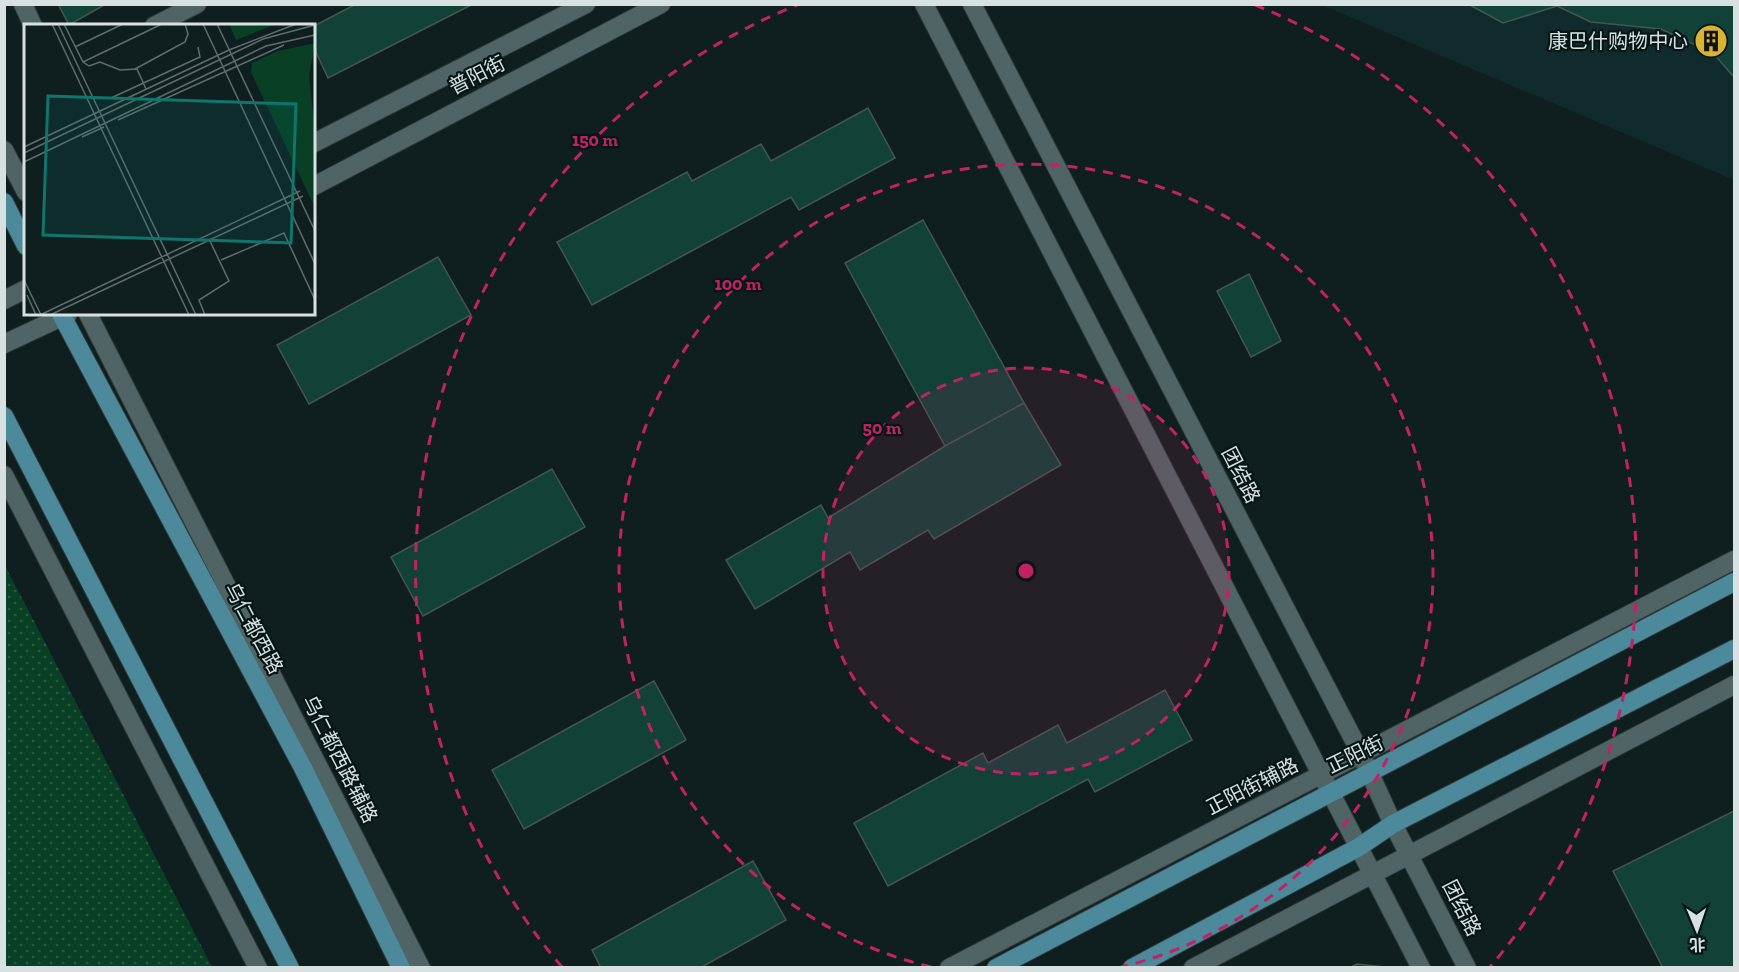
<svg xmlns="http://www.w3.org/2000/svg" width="1739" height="972" font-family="'Zilla Slab','Noto Sans SC',serif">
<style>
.built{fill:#112b2d}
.park{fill:url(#park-dots)}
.building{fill:#124138;stroke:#455652;stroke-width:1.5}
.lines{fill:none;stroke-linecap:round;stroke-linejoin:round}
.minor-casing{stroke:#2f393a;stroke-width:20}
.major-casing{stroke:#2f393a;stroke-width:20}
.minor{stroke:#516465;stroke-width:18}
.major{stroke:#4c899a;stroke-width:18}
.ring{fill:none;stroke:#c32262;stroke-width:3;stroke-dasharray:10 8}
.labels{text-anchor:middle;stroke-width:4.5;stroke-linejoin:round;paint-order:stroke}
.poi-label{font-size:20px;fill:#d7e1e2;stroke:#061617;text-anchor:end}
.street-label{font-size:20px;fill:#d7e1e2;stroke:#061617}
.inset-road{fill:none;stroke:#5f6d6e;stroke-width:1.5}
.view{fill:#0f766e;fill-opacity:0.15;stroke:#0f766e;stroke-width:3}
.inset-edge{fill:none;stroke:#d7e1e2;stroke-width:3}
.centre{fill:#c32262;stroke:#061617;stroke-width:3}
.ring-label{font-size:18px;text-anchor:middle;font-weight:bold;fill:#c32262;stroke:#061617;stroke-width:4.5;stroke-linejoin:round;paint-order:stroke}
</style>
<defs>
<pattern id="park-dots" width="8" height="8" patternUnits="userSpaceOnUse" patternTransform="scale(1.5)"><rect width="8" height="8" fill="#083f25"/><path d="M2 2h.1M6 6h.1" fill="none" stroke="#2b5a44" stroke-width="1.8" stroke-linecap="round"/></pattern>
</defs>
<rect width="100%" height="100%" fill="#0f1f20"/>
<path class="built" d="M1322,5h412v175z"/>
<path class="park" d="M4,564l30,57 178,346h-207z"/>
<path class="building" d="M58,4h48l-37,21z
M356,4h117l-145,74 -14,-30v-22z
M1468,4h266v73l-21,-24 -52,-24 -70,-7 -34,-16 -54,17z
M868,108l27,50 -96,52 -8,-13 -199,108 -35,-63 130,-70 5,9 69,-37 10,17z
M923,220l101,183 -79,43 -100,-183z
M438,257l33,58 -162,89 -32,-59z
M1249,274l32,67 -30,16 -34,-66z
M1024,403l37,62 -127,74 -6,-9 -68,40 -10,-18 -95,57 -29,-49 95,-55 7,13 117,-72z
M552,469l33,58 -162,89 -32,-59z
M654,681l32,59 -162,89 -32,-59z
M1165,690l27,50 -97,52 -7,-13 -200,107 -34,-63 129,-70 5,10 70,-38 9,18z
M1734,811v157h-71l-50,-97z
M753,861l33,59 -86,48h-99l-9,-18z
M1357,964l27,3v1h-35z"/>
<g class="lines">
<g class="minor-casing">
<path id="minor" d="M23,4l10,22
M924,4l497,964
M972,4l389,750 32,70 74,144
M154,26l43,-22
M314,143l272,-139
M4,150l22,42
M314,186l347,-182
M4,300l22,-11
M88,314l333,654
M4,344l64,-30
M4,475l254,493
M949,968l785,-408
M1193,968l541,-283"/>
</g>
<g class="major-casing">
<path id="major" d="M4,202l22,44
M61,314l242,454 98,200
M4,416l286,552
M996,968l738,-386
M1132,968l227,-121 34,-23 341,-175"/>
</g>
<use href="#minor" class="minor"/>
<use href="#major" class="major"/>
</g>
<circle cx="1026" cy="571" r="203" fill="#c32262" fill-opacity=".12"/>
<g class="ring">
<circle cx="1026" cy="571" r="203"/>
<path d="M931 967A407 407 0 1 1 1121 967"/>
<path d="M562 967A610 610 0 0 1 797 5M1255 5A610 610 0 0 1 1490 967"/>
</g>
<defs>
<g id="building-disc" transform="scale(1.725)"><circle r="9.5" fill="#d7b434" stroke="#061617"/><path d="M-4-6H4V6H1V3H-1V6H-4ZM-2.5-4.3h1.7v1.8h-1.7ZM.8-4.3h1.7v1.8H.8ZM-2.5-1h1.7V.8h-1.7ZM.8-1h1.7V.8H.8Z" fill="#111"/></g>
</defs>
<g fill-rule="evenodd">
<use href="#building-disc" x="1711" y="41"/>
</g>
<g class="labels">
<g class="poi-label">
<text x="1688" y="48">康巴什购物中心</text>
</g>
<g class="street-label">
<text transform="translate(477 75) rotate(-27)" y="7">普阳街</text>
<text transform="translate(1241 475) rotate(63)" y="7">团结路</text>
<text transform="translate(254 628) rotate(62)" y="7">乌仁都西路</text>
<text transform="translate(1355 754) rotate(-26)" y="7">正阳街</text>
<text transform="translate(340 759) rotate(63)" y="7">乌仁都西路辅路</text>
<text transform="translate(1252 786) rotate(-27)" y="7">正阳街辅路</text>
<text transform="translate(1462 908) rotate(63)" y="7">团结路</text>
</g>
</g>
<g transform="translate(24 24)">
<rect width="291" height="291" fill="#0f1f20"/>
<path d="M205,0h47l-40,16zM291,19l-6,32 6,58v75l-64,-136 1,-9 26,-12z" fill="#083f25"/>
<path class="inset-road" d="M28,0l137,291M34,0l138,291M40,0l19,38 6,4 11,-4 20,8 17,-1 9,20M179,0l112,240M193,0l98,207M51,23l48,-23M59,38l79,-38M291,41v50M111,45l50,-27 3,-8 -3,-10M87,74l89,-41 -2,-10M94,96l166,-75M58,113l22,-10M0,123l205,-97 67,-26M0,129l239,-114 52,-14M0,138l242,-116 49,-11M197,236l63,-27 31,67M0,256l17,35M3,271l9,20M16,291l260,-124M26,291l253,-119M181,291l-6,-15 30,-19 -20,-42"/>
<path class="view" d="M24,72l248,8 -5,139 -248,-8z"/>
<rect width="291" height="291" class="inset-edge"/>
</g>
<circle cx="1026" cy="571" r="9" class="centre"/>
<g class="ring-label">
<text x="595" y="146">150 m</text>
<text x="738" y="290">100 m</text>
<text x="882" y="434">50 m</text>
</g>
<rect width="1739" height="972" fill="none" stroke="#d7e1e2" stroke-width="12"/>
<g transform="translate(1697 930) rotate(178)" stroke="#061617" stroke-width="4.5" paint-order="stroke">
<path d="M0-4.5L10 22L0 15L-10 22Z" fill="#d7e1e2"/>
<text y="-9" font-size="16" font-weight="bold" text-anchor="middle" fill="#d7e1e2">北</text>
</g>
</svg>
